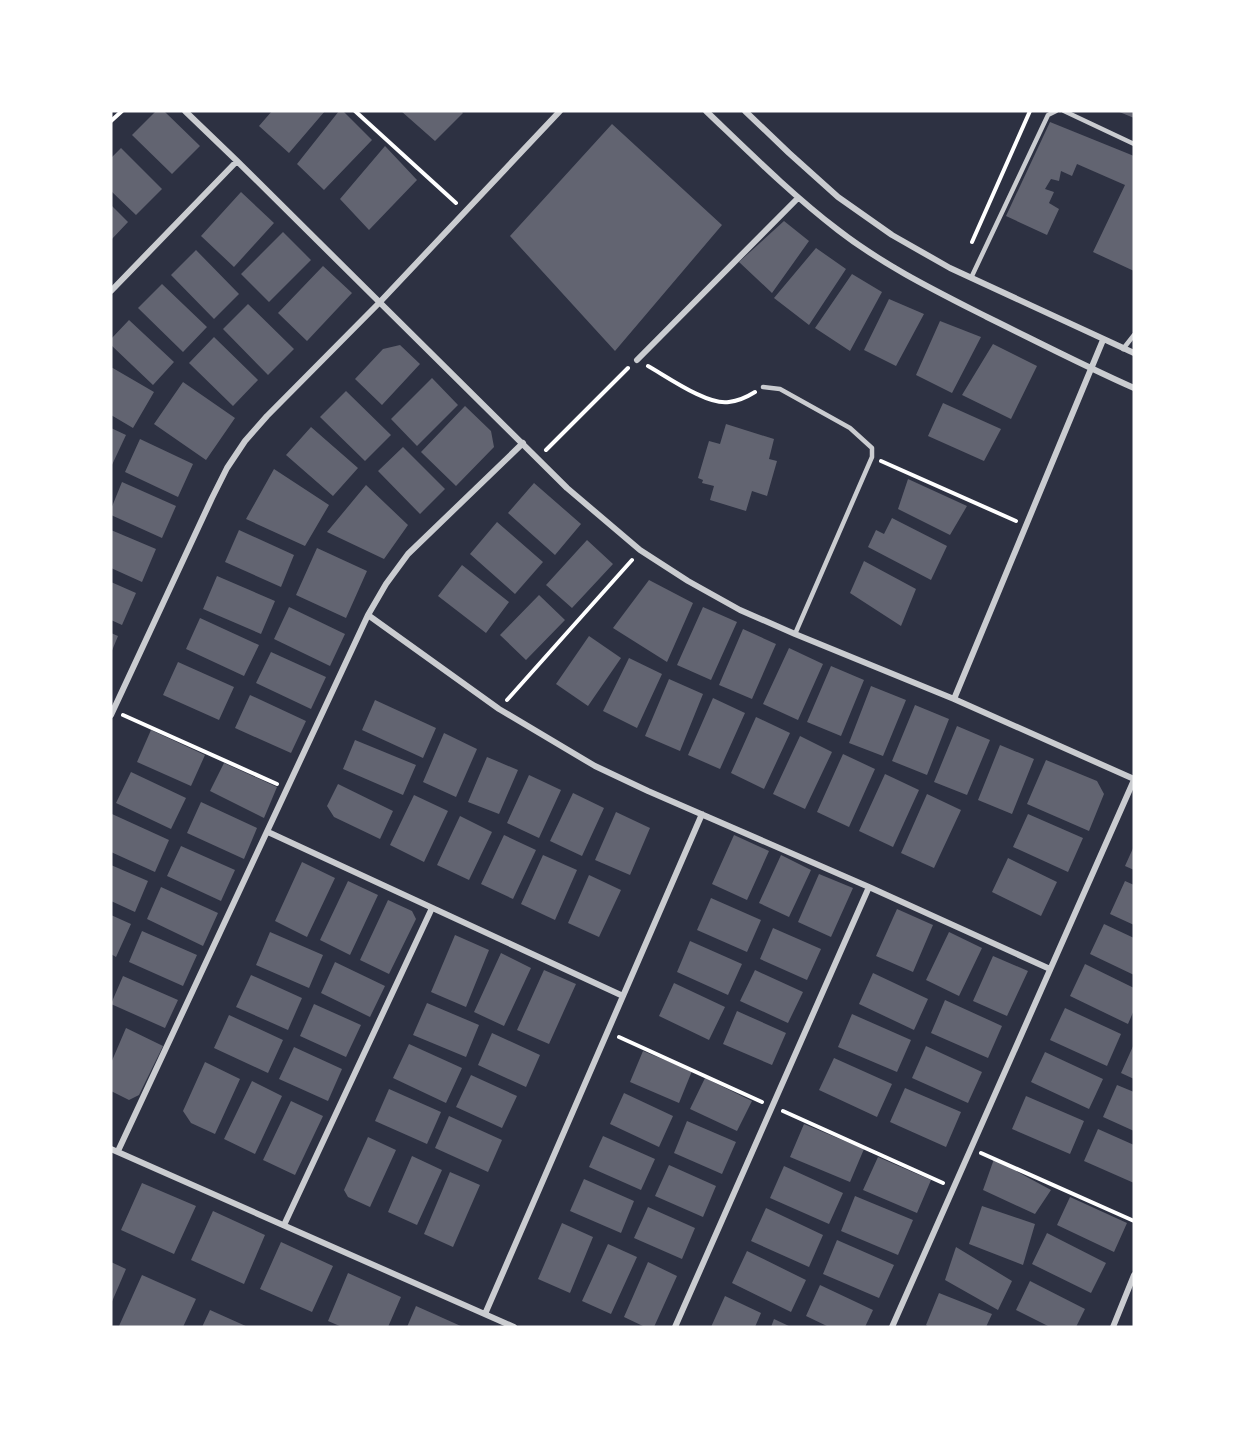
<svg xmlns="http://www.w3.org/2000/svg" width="1245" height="1438" font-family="'IBM Plex Sans',sans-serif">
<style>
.building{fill:#626471}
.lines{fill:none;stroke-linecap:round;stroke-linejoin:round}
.path{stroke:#fff;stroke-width:4}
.service{stroke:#caccd0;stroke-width:4.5}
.minor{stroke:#caccd0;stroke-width:6}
</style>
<rect width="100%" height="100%" fill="#2d3142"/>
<path class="building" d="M156,111h8l36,35 -28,28 -40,-39z
M272,111h53l-36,42 -30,-27z
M339,111h4l29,29 -48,50 -27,-26z
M401,111h60l2,2 -28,28z
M1117,111h17v7z
M1050,122l84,34v115l-41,-19 32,-67 -48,-21 -5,12 -11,-5 -2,10 -8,-2 -6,10 9,3 -5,11 10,6 -12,26 -41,-19z
M612,124l110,101 -107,126 -105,-115z
M385,146l32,34 -48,50 -29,-31z
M121,148l41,41 -26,26 -25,-24v-33z
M241,192l33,31 -40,44 -33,-31z
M111,205l17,17 -17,18z
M784,221l25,20 -37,52 -33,-31z
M283,232l28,28 -42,42 -28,-28z
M816,248l30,21 -37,56 -35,-27z
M196,250l43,44 -25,25 -43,-44z
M323,266l29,27 -45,48 -29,-28z
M852,274l30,18 -32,59 -35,-23z
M162,284l45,43 -24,25 -45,-44z
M889,299l35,15 -28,52 -32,-16z
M248,304l46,45 -26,26 -45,-46z
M129,320l45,42 -21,23 -42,-40v-6z
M940,321l41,16 -29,56 -36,-18z
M214,337l44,43 -25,26 -44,-43z
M993,344l44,22 -26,53 -49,-24z
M400,345l20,19 -38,41 -27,-26 28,-30z
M111,367l43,25 -21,36 -22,-13z
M432,378l26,27 -41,41 -26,-27z
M183,382l52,36 -29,42 -52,-36z
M346,391l45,44 -26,26 -45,-44z
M943,403l58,26 -17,32 -56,-25z
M465,406l26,25 3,16 -38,39 -35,-34z
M726,424l48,15 -5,20 8,2 -10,35 -15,-5 -6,20 -36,-11 4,-14 -12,-3 1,-3 -5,-2 11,-37 11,3z
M311,427l47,41 -25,28 -47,-41z
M111,428l15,7 -15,32z
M140,439l53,25 -15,33 -53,-25z
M403,447l42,42 -25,25 -42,-43z
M274,469l55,36 -24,41 -59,-27z
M908,479l59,27 -17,29 -52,-26z
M122,482l54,24 -14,32 -51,-23v-6z
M534,483l47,41 -26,31 -47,-42z
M366,485l42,40 -24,34 -57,-27z
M892,518l55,28 -16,34 -63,-33 8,-17 8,4z
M497,522l46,40 -28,32 -45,-40z
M111,530l45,19 -14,33 -31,-14z
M239,530l55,25 -13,32 -56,-25z
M587,540l26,24 -41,44 -26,-23z
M317,548l50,23 -21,47 -50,-23z
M864,561l52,28 -15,37 -51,-33z
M462,565l47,37 -23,31 -48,-37z
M217,576l58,25 -14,33 -58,-25z
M649,580l44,23 -26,59 -54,-34z
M111,582l25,11 -14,32 -11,-5z
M539,595l26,25 -39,40 -26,-25z
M289,607l56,27 -15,32 -56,-27z
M703,607l34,15 -26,58 -34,-15z
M200,618l59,27 -15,31 -58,-27z
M743,629l33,15 -24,55 -33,-14z
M111,633l7,3 -7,17z
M589,636l32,22 -33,48 -32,-22z
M789,648l34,16 -25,56 -35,-16z
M271,652l55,25 -15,32 -55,-26z
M629,658l33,16 -25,54 -34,-17z
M178,662l56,25 -15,33 -56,-25z
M831,666l33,14 -23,56 -34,-14z
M669,679l34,15 -23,57 -35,-15z
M871,686l35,14 -23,56 -34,-13z
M250,695l56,26 -15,32 -56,-25z
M713,698l32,15 -25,56 -32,-14z
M375,700l61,28 -13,30 -61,-28z
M915,705l34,14 -22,56 -35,-14z
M756,717l34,16 -26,56 -33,-16z
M957,726l33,14 -23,55 -33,-13z
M151,730l54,25 -14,31 -54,-24z
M444,733l33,16 -21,48 -33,-15z
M800,736l32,16 -27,57 -32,-15z
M355,740l61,25 -13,30 -60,-26z
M1000,745l34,14 -22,55 -34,-14z
M843,754l32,15 -26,58 -32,-15z
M487,757l31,13 -19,44 -31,-12z
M1046,760l51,21 7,13 -15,37 -62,-27z
M224,763l53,24 -13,31 -54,-27z
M131,772l55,26 -15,31 -55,-26z
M885,774l34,16 -26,57 -34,-16z
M529,775l32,15 -22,48 -32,-15z
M338,784l55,27 -13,28 -46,-22 -7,-11z
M573,793l31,15 -22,48 -32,-15z
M927,794l34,16 -27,58 -33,-15z
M414,795l34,16 -24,51 -34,-17z
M201,802l56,26 -13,31 -57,-26z
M616,812l34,16 -20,47 -35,-15z
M112,814l57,26 -14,32 -44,-20z
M1028,814l55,24 -15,34 -55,-25z
M460,816l32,16 -23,48 -32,-15z
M504,835l32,15 -23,49 -32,-15z
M734,835l35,16 -22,49 -35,-16z
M181,846l54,24 -14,31 -54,-25z
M1134,846v24l-9,-4z
M543,855l34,15 -22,50 -34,-16z
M781,855l30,15 -22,47 -30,-14z
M1008,858l49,24 -16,34 -49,-24z
M302,862l33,16 -28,59 -32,-16z
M111,865l37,16 -13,31 -24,-11z
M819,874l34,14 -22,49 -33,-15z
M589,875l32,15 -22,47 -31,-14z
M348,881l30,14 -28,60 -30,-15z
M1125,881l9,4v40l-24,-11z
M161,887l57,26 -15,33 -56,-27z
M711,898l50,22 -14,32 -50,-22z
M388,900l24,11 4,8 -27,55 -29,-14z
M897,909l36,16 -20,47 -37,-16z
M111,915l20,9 -15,33 -5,-3z
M1104,924l30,14v37l-44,-21z
M773,928l48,21 -14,31 -47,-21z
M142,931l55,24 -14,31 -54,-24z
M270,932l53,23 -14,33 -53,-23z
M949,932l33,16 -23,48 -33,-16z
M455,935l34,15 -23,57 -35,-15z
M690,941l52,23 -14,31 -51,-23z
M501,953l30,15 -27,58 -30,-14z
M993,956l35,15 -21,45 -34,-15z
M335,962l50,24 -15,31 -49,-24z
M1085,964l49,24v22l-6,14 -58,-28z
M544,970l32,14 -27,60 -32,-14z
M755,970l48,22 -15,31 -48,-22z
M873,973l55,26 -14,31 -55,-26z
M251,975l51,23 -14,32 -52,-23z
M123,976l55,24 -13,28 -54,-24z
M674,983l51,24 -16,33 -50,-24z
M945,1000l57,26 -14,32 -57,-25z
M427,1003l52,22 -13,32 -53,-22z
M314,1004l47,21 -15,32 -46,-21z
M1065,1008l56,26 -14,32 -57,-26z
M737,1011l49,22 -14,32 -49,-21z
M852,1014l59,26 -14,32 -59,-25z
M229,1015l54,25 -15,33 -54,-25z
M126,1028l37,18 -24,49 -10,5 -18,-9v-28z
M492,1033l48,22 -14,32 -48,-22z
M409,1044l53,24 -16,35 -53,-25z
M1134,1044v35l-13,-6z
M926,1046l56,26 -14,31 -56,-25z
M294,1047l48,22 -14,32 -49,-22z
M643,1051l49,20 -13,32 -49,-21z
M1045,1052l58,27 -14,30 -58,-27z
M834,1058l58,26 -15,33 -58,-27z
M205,1062l35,17 -25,55 -24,-11 -8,-12z
M471,1075l46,21 -15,32 -46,-21z
M705,1078l47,23 -15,30 -47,-22z
M252,1081l30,15 -27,58 -31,-15z
M1117,1085l17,7v39l-31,-14z
M905,1088l56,24 -15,35 -56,-25z
M389,1089l52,23 -14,32 -52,-23z
M624,1093l49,23 -14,31 -49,-23z
M1026,1096l58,25 -14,33 -58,-25z
M291,1101l32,15 -28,59 -32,-15z
M449,1116l53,24 -14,32 -53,-24z
M687,1121l49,21 -14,32 -48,-21z
M804,1124l60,25 -14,33 -60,-25z
M1098,1129l36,16v38l-50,-22z
M603,1136l52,23 -14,31 -52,-23z
M368,1137l28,13 -26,57 -22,-10 -4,-7z
M412,1156l30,14 -25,55 -29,-13z
M878,1157l53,23 -14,33 -54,-23z
M994,1159l57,31 -16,24 -52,-24z
M669,1165l47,21 -13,31 -48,-21z
M784,1166l59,27 -14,31 -59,-26z
M450,1172l30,13 -27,62 -29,-13z
M584,1179l50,22 -13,32 -51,-22z
M142,1183l54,23 -22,48 -53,-24z
M855,1196l58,24 -15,35 -57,-24z
M1070,1197l57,26 -13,29 -57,-27z
M982,1206l53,18 -12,41 -54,-21z
M648,1207l47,21 -13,31 -48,-21z
M766,1208l57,27 -14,32 -58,-26z
M213,1211l52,24 -21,49 -53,-24z
M562,1223l31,14 -23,56 -32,-14z
M1047,1233l59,30 -15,30 -59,-29z
M837,1240l57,25 -15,33 -56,-24z
M281,1242l52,24 -21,46 -52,-23z
M608,1244l29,13 -26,57 -29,-13z
M956,1247l56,34 -14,29 -53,-30z
M747,1251l59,29 -15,32 -59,-29z
M111,1262l15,7 -15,35z
M648,1262l29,14 -23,51h-9l-21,-10z
M348,1273l53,24 -13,30h-46l-14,-6z
M142,1275l54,24 -13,28 -64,-1z
M1030,1281l55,28 -9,18h-26l-34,-17z
M820,1285l53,25 -8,17h-36l-23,-11z
M939,1293l53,21 -6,13h-57l-3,-2z
M725,1296l36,17 -6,14h-44z
M416,1306l47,21h-56z
M210,1310l38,17h-46z
M774,1319l17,8h-20z"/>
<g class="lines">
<path class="path" d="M355,111l101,92
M111,121l11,-10
M972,242l58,-131
M648,366c18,10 60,40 81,36 9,-1 18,-5 26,-10
M546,450l82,-82
M881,461l135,60
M507,700l125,-140
M123,715l154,69
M619,1037l143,65
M783,1111l160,72
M981,1153l153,68"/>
<path class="service" d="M1064,111l70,33
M971,278l77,-163 8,-4
M1123,349l11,-14
M763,387l17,2 70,39 22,20v9l-77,177"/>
<path class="minor" d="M185,111l52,50 330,327 73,62 48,31 52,29 55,24 159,65 180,80
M706,111c43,41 85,83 132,119 45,35 98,61 149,87 49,24 97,49 147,71
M745,111l44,42 49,44 54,38 58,33 184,85
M111,291l126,-130
M637,360l161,-162
M368,615l131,94 96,57 53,25 221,96 181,82
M954,699l149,-359
M111,715l101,-217 15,-30 18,-27 22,-25 112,-113 181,-192
M268,832l355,164
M111,1149l403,178
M118,1151l250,-536 18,-31 22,-30 115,-111
M284,1225l148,-317
M485,1314l217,-500
M675,1327l194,-440
M892,1327l242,-547
M1113,1327l21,-52"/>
</g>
<rect width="1245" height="1438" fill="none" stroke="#ffffff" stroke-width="225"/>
</svg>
